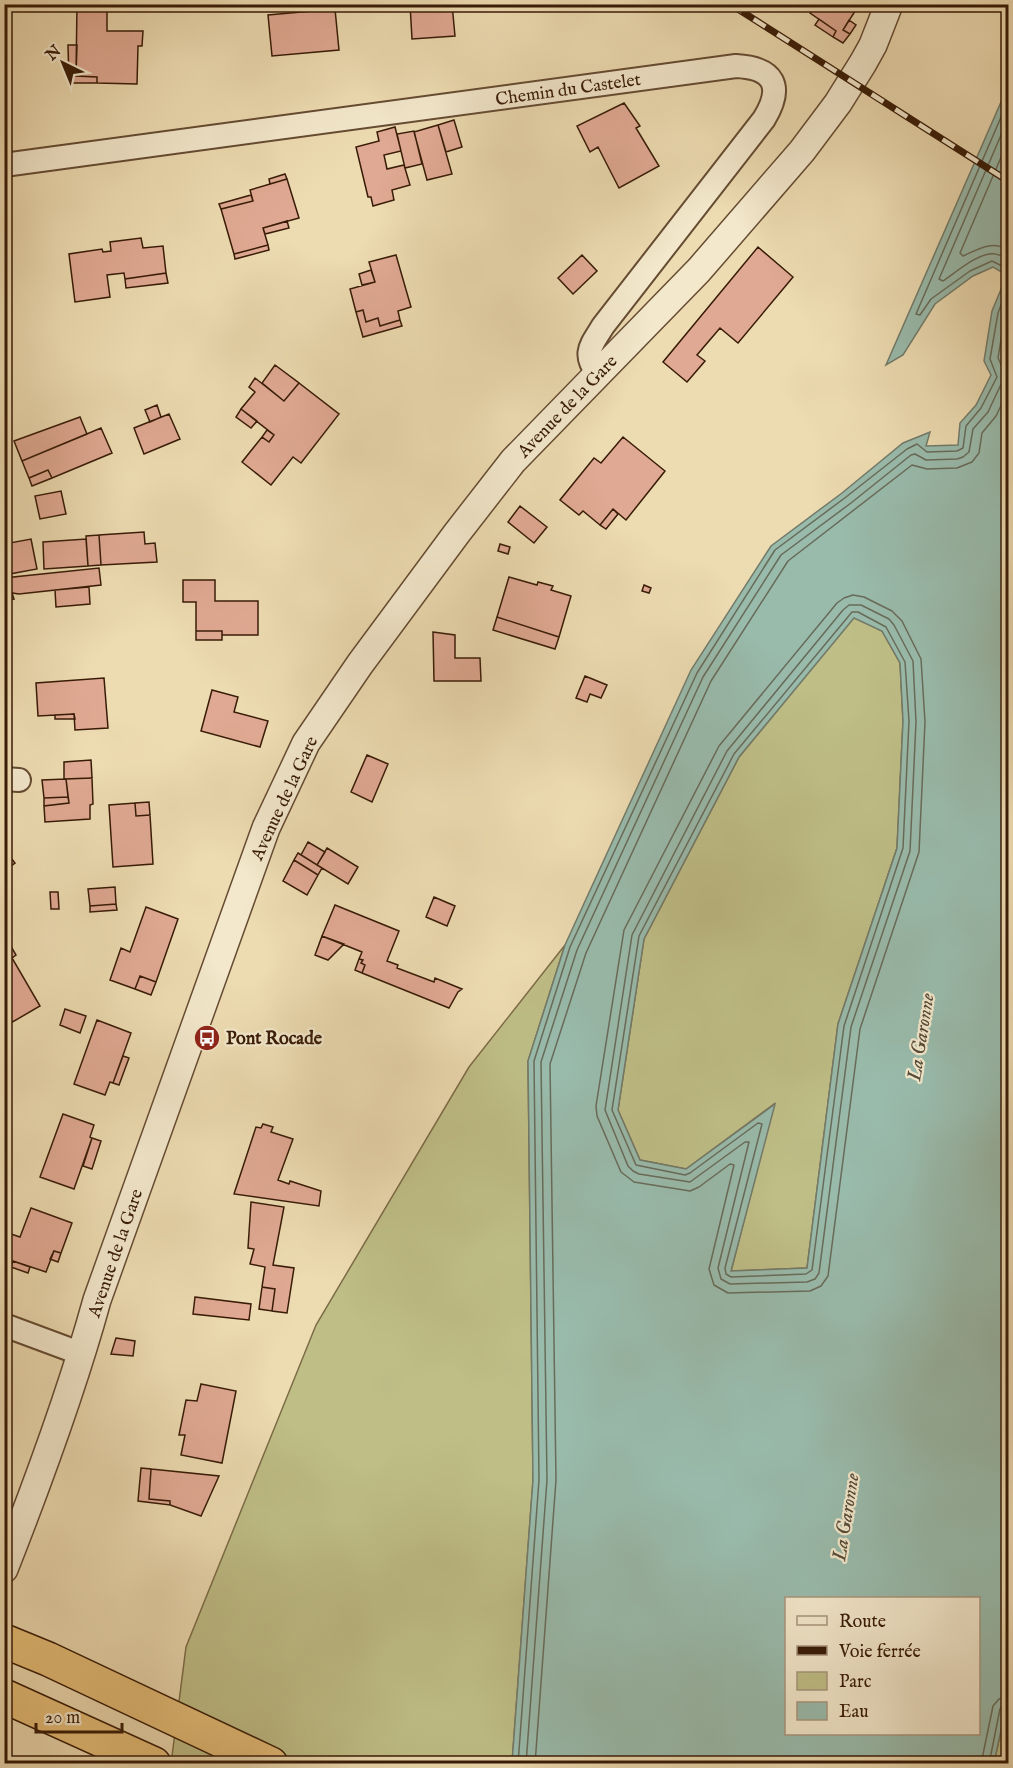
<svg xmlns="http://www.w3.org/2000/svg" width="1013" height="1768" font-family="'IM FELL English',serif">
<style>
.green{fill:#bfbe87;stroke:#7c6c47;stroke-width:1.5}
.water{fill:#99bbac;stroke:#727b6a;stroke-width:1.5;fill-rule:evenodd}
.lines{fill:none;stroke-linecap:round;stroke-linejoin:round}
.shore{stroke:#686b5a;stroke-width:1.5}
.building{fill:#e0a993;stroke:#381b07;stroke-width:1.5}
.minor-casing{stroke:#654b32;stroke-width:26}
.tertiary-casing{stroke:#654b32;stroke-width:30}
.trunk-casing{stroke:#381b07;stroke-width:36}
.minor{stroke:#f3e8cc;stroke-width:22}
.tertiary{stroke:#f3e8cc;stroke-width:27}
.trunk{stroke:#e6be78;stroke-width:33}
.rail-casing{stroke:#381b07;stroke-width:7}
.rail{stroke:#f3e8cc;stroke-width:4.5;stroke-dasharray:14;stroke-linecap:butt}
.labels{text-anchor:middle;stroke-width:4.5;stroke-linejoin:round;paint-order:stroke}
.street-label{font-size:18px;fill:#381b07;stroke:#f3e8cc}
.poi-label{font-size:18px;font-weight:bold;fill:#381b07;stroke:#f3e8cc;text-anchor:start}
.water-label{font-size:20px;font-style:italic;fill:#554b39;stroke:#f3e8cc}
</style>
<rect width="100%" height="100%" fill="#eddbb1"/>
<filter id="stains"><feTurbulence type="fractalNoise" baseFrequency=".00333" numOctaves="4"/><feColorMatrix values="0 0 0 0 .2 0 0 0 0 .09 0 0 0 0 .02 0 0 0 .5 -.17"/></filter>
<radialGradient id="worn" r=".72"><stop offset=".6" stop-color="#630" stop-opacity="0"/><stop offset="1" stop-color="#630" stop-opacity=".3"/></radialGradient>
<path class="green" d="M854,617l28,14 18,32 3,58 -6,127 -59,176 -31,244 -76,3 43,-167 -88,65 -46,-9 -22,-50 26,-171 95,-182z
M565,945l-37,116 5,419 -21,283 -341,1 15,-117 130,-322 153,-258z
M1008,1698v65h-14z"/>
<path class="water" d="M1008,86v1612l-14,65h-482l21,-283 -5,-419 37,-116 126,-275 80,-124 71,-53 61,-50 27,-11 -4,14 32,-1 2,-22 16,-18 15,-30 -7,-14 8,-50 15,-36 -14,-8 -20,9 -38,28 -32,51 -17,10zM854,618l28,13 18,32 3,58 -6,127 -59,176 -31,244 -76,3 44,-167 -89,65 -46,-9 -22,-50 26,-171 95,-182zM786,1598h192v136h-192z"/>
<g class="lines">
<path class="shore" d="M1008,101l-92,213 4,1 11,-16 39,-28 22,-10 16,8
M1008,119l-69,160 4,2c12,-8 37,-30 52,-27 5,0 9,4 13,6
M1008,141l-48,112 3,3c16,-7 29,-16 45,-6
M853,595l11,2 28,14 10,10 19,38 4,63 -6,130 -59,177 -32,247 -7,10 -11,5 -82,2 -14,-8 -5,-16 25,-104 -4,-1 -31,23 -9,4 -56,-9 -13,-10 -24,-56 -1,-10 28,-176 95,-184 118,-143 7,-5z
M849,605h12l28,14 5,6 19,36 3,61 -6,129 -59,176 -32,246 -4,6 -8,3 -77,2 -9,-5 -3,-11 31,-126h-4l-55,40 -51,-8 -6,-3 -5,-5 -23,-56 27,-175 95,-184 116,-141z
M852,612h6l28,15 19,35 4,59 -6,127 -59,178 -32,244 -6,4 -75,3 -5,-3 -1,-6 37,-144 -4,-1 -68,50 -5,2 -49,-10 -24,-55 27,-174 95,-182z
M518,1764l21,-284 -5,-419 36,-114 127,-274 78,-123 71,-53 61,-48 10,-5 10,8 30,-1 6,-3 3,-22 15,-18 16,-31 -7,-18 8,-46 10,-26
M526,1764l21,-284 -6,-418 36,-112 126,-273 78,-122 70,-52 60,-48 4,-1 11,6 31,-1 6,-2 6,-5 4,-23 15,-17 16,-34v-7l-6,-13 7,-43 3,-9
M535,1764l21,-284 -6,-416 36,-111 125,-272 77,-120 124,-96 15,4 30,-1 15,-6 7,-9 3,-20 14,-17 12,-25
M981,1764l12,-58 6,-7 9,-2
M989,1764l11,-55 3,-4 5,-1"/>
</g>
<path class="building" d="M77,4h30v27h36l-1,15h-4l-1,38 -40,-1v-6l-21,-1z
M410,4h42l3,32 -43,3z
M815,4l44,1 -16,25 7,4 -7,9 -10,-6 3,-6 -26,-18z
M335,9l4,41 -67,6 -4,-41z
M819,19l17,12 -3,6 -18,-12z
M849,20l7,5 -6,9 -7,-4z
M68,45h9l-1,31 21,1v6h-28z
M624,103l16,23 -4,2 23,38 -40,22 -21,-41 -8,5 -13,-26z
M454,120l8,27 -16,5 -8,-27z
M438,125l14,49 -25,6 -13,-48z
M395,127l6,24 -17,4 3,14 17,-4 6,20 -18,5 2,10 -21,6 -2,-9h-3l-12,-50 23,-6 -2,-9z
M414,131l8,33 -17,4 -8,-34z
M285,174l2,5 -17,5 -1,-5z
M287,179l12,39 -36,10 5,17 -34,9 -13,-45 32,-8 -3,-11z
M251,195l2,6 -32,8 -2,-5z
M287,221l2,7 -24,6 -2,-6z
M141,238l2,10 20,-2 3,27 -41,6 -1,-6 -17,2 3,22 -35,5 -6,-48 33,-5 1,3 8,-1 -1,-9z
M268,245l1,5 -34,9 -1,-5z
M758,247l35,30 -55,66 -18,-15 -23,27 8,6 -18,21 -24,-20z
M396,255l15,52 -13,4 2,9 -20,6 -2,-8 -12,4 -3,-12 -7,2 -6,-23 25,-7 -6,-20z
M582,255l15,16 -24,23 -15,-16z
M371,270l4,12 -13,3 -3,-11z
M166,273l2,10 -42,5 -1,-9z
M363,310l3,12 12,-4 2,8 20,-6 2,6 -39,11 -7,-25z
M275,365l24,18 -15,18 -22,-18z
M255,378l29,23 15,-18 40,31 -38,49 -8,-6 -22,28 -29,-23 20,-25 7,5 5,-7 -33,-26 14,-17 -6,-5z
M157,405l4,12 -11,5 -5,-12z
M241,409l16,12 -6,7 -15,-11z
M169,414l11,25 -36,15 -10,-26z
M80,417l7,17 -65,27 -8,-20z
M101,428l11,25 -60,25 -4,-8 -19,8 -7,-17z
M267,430l7,5 -5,7 -7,-5z
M623,437l42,34 -39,49 -13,-11 -13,16 -17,-14 -4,4 -19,-15 34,-42 7,5z
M48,470l4,8 -20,8 -3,-8z
M61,491l5,23 -26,5 -5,-23z
M520,506l27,21 -13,16 -26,-21z
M613,509l5,5 -12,15 -6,-4z
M144,532l1,12 10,-1 2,19 -56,3 -2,-30z
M99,535l2,30 -13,1 -2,-30z
M31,539l6,30 -33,6v-31z
M86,539l2,27 -44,3 -1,-27z
M500,544l10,3 -2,7 -10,-3z
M99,568l2,17 -82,9 -7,-1 2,6 -10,1v-22z
M509,577l28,8 1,-3 15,4 -2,4 20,6 -12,41 -62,-20z
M183,580h32v21h43v34h-36v-4h-26v-29h-13z
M644,585l7,3 -2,5 -7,-2z
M89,587l1,17 -34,3 -1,-17z
M497,617l62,20 -4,12 -62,-19z
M196,631h26v9h-26z
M433,632l22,3v23h25l1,23h-47z
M585,676l22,9 -6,13 -11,-4 -3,8 -11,-4z
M104,678l4,50 -33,2 -1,-16 -36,2 -2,-33z
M212,690l26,7 -4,15 34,9 -8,26 -59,-16z
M74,714l1,5h-20v-4z
M367,755l21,9 -16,38 -21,-10z
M91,760l1,18 -28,1v-17z
M92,778l1,26 -3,1v14l-45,3 -1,-16 25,-3 -3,-24z
M66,779l2,18 -24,1 -2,-18z
M68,797l1,6 -25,3v-8z
M149,802l1,13 -14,1 -1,-13z
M135,803l1,13 14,-1 3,49 -40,3 -4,-62z
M308,842l17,10 -8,13 -16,-10z
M327,848l31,19 -10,17 -31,-19z
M4,849l11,14 -11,8z
M298,853l24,15 -4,7 -24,-15z
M294,860l24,15 -11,20 -24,-14z
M115,887l1,17 -26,2 -2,-17z
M50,892h8l1,17h-8z
M434,897l21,9 -8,20 -21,-9z
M116,904l1,6 -27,2v-6z
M335,905l64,26 -12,30 11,4 -1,3 37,14 1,-4 27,11 -4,3 -9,16 -87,-35 3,-8 -4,-2 2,-3 -4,-1 3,-7 -40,-16z
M146,907l32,12 -22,63 -16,-6 -5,13 -25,-9 11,-32 9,4z
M5,936l11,19 -4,3 28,48 -31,18 -5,-8z
M322,936l22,8 -16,16 -13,-5z
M359,959l4,1 -2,3 4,2 -3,8 -7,-3z
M140,976l16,6 -5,13 -16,-6z
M65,1009l21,7 -6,17 -20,-8z
M97,1020l34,13 -18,50 -3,-1 -5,13 -31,-11z
M123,1056l6,2 -10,27 -6,-2z
M63,1114l31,11 -4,12 2,1 -18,51 -34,-12z
M263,1124l10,3 -2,5 22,7 -15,41 11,4 1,-3 31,10 -2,15 -85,-12 22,-67 5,1z
M92,1138l9,3 -9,28 -9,-3z
M251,1202l33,5 -11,58 21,3 -7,45 -15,-2 3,-22 -13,-2 3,-20 -15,-3 4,-15 -6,-1z
M31,1208l41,15 -11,30 -7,-2 -8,21 -33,-11 -2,6 -7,-3v-21l4,-10 12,4z
M54,1251l7,2 -3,9 -8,-3z
M13,1261l17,6 -2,6 -17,-6z
M262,1287l13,2 -3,22 -13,-2z
M195,1297l56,7 -2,16 -56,-6z
M116,1338l19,3 -2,15 -22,-2z
M201,1384l35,7 -14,72 -41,-8 4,-20h-6l7,-35 11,1z
M141,1468l10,1 -2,30 21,2v4l-32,-4z
M151,1469l68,7 -18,40 -31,-11v-4l-21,-2z"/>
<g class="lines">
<g class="minor-casing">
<path id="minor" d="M4,165l732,-99c38,2 48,20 28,53l-161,207c-12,20 -21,27 -5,48
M4,779l15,1
M4,1325l78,29"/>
</g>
<g class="tertiary-casing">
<path id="tertiary" d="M4,1569c35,-89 68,-178 93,-269l169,-472 40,-85 54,-79 97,-131 56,-72 186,-191 103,-119 36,-48 25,-40 10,-18 16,-41"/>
</g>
<g class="trunk-casing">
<path id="trunk" d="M4,1641l44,18 223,105
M4,1696l150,68"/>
</g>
<use href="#minor" class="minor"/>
<use href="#tertiary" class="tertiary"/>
<use href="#trunk" class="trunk"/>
<g class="rail-casing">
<path id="rail" d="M730,4l278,177"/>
</g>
<use href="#rail" class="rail"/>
</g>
<defs>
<g id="bus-disc" transform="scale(1.35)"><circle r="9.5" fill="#8f2418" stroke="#f3e8cc"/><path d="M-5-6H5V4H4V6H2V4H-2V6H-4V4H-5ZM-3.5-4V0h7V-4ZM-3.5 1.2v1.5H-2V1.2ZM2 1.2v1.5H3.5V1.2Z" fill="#fff"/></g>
</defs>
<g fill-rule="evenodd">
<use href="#bus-disc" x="207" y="1038"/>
</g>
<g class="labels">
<g class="street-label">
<text transform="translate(568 89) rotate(-8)" y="6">Chemin du Castelet</text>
<text transform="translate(567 406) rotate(-46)" y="6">Avenue de la Gare</text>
<text transform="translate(284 798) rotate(-65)" y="6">Avenue de la Gare</text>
<text transform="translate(115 1253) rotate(-71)" y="6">Avenue de la Gare</text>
</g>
<g class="poi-label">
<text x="226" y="1044">Pont Rocade</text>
</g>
<g class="water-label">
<text transform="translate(920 1037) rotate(-81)" y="7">La Garonne</text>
<text transform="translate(845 1517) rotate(-81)" y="7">La Garonne</text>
</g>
</g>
<rect width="1013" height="1768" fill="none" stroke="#eddbb1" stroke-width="24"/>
<rect x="6" y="6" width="1001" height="1756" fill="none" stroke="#381b07" stroke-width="3"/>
<rect x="12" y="12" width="989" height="1744" fill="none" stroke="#381b07" stroke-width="1.5"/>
<rect x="785" y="1597" width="195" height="138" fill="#f3e8cc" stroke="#a8967d" stroke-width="1.5"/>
<rect x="797" y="1616" width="30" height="9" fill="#f3e8cc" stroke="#a8967d" stroke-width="1.5"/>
<text x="839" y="1627" font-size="18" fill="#381b07">Route</text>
<rect x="797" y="1646" width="30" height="9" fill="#381b07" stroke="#a8967d" stroke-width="1.5"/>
<text x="839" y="1657" font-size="18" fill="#381b07">Voie ferrée</text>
<rect x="797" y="1672" width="30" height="18" fill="#bfbe87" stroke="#a8967d" stroke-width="1.5"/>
<text x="839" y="1687" font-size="18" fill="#381b07">Parc</text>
<rect x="797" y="1702" width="30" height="18" fill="#99bbac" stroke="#a8967d" stroke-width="1.5"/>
<text x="839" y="1717" font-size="18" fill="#381b07">Eau</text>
<g transform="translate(63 63) rotate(317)" stroke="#f3e8cc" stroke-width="4.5" paint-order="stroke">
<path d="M0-4.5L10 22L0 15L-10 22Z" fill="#381b07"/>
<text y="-9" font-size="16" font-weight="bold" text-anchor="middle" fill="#381b07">N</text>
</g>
<path d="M36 1723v9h86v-9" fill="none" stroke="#381b07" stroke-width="3"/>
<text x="45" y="1723" font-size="18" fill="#381b07" stroke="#f3e8cc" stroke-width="4.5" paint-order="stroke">20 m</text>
<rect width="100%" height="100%" filter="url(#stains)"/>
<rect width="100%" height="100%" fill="url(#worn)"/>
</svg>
